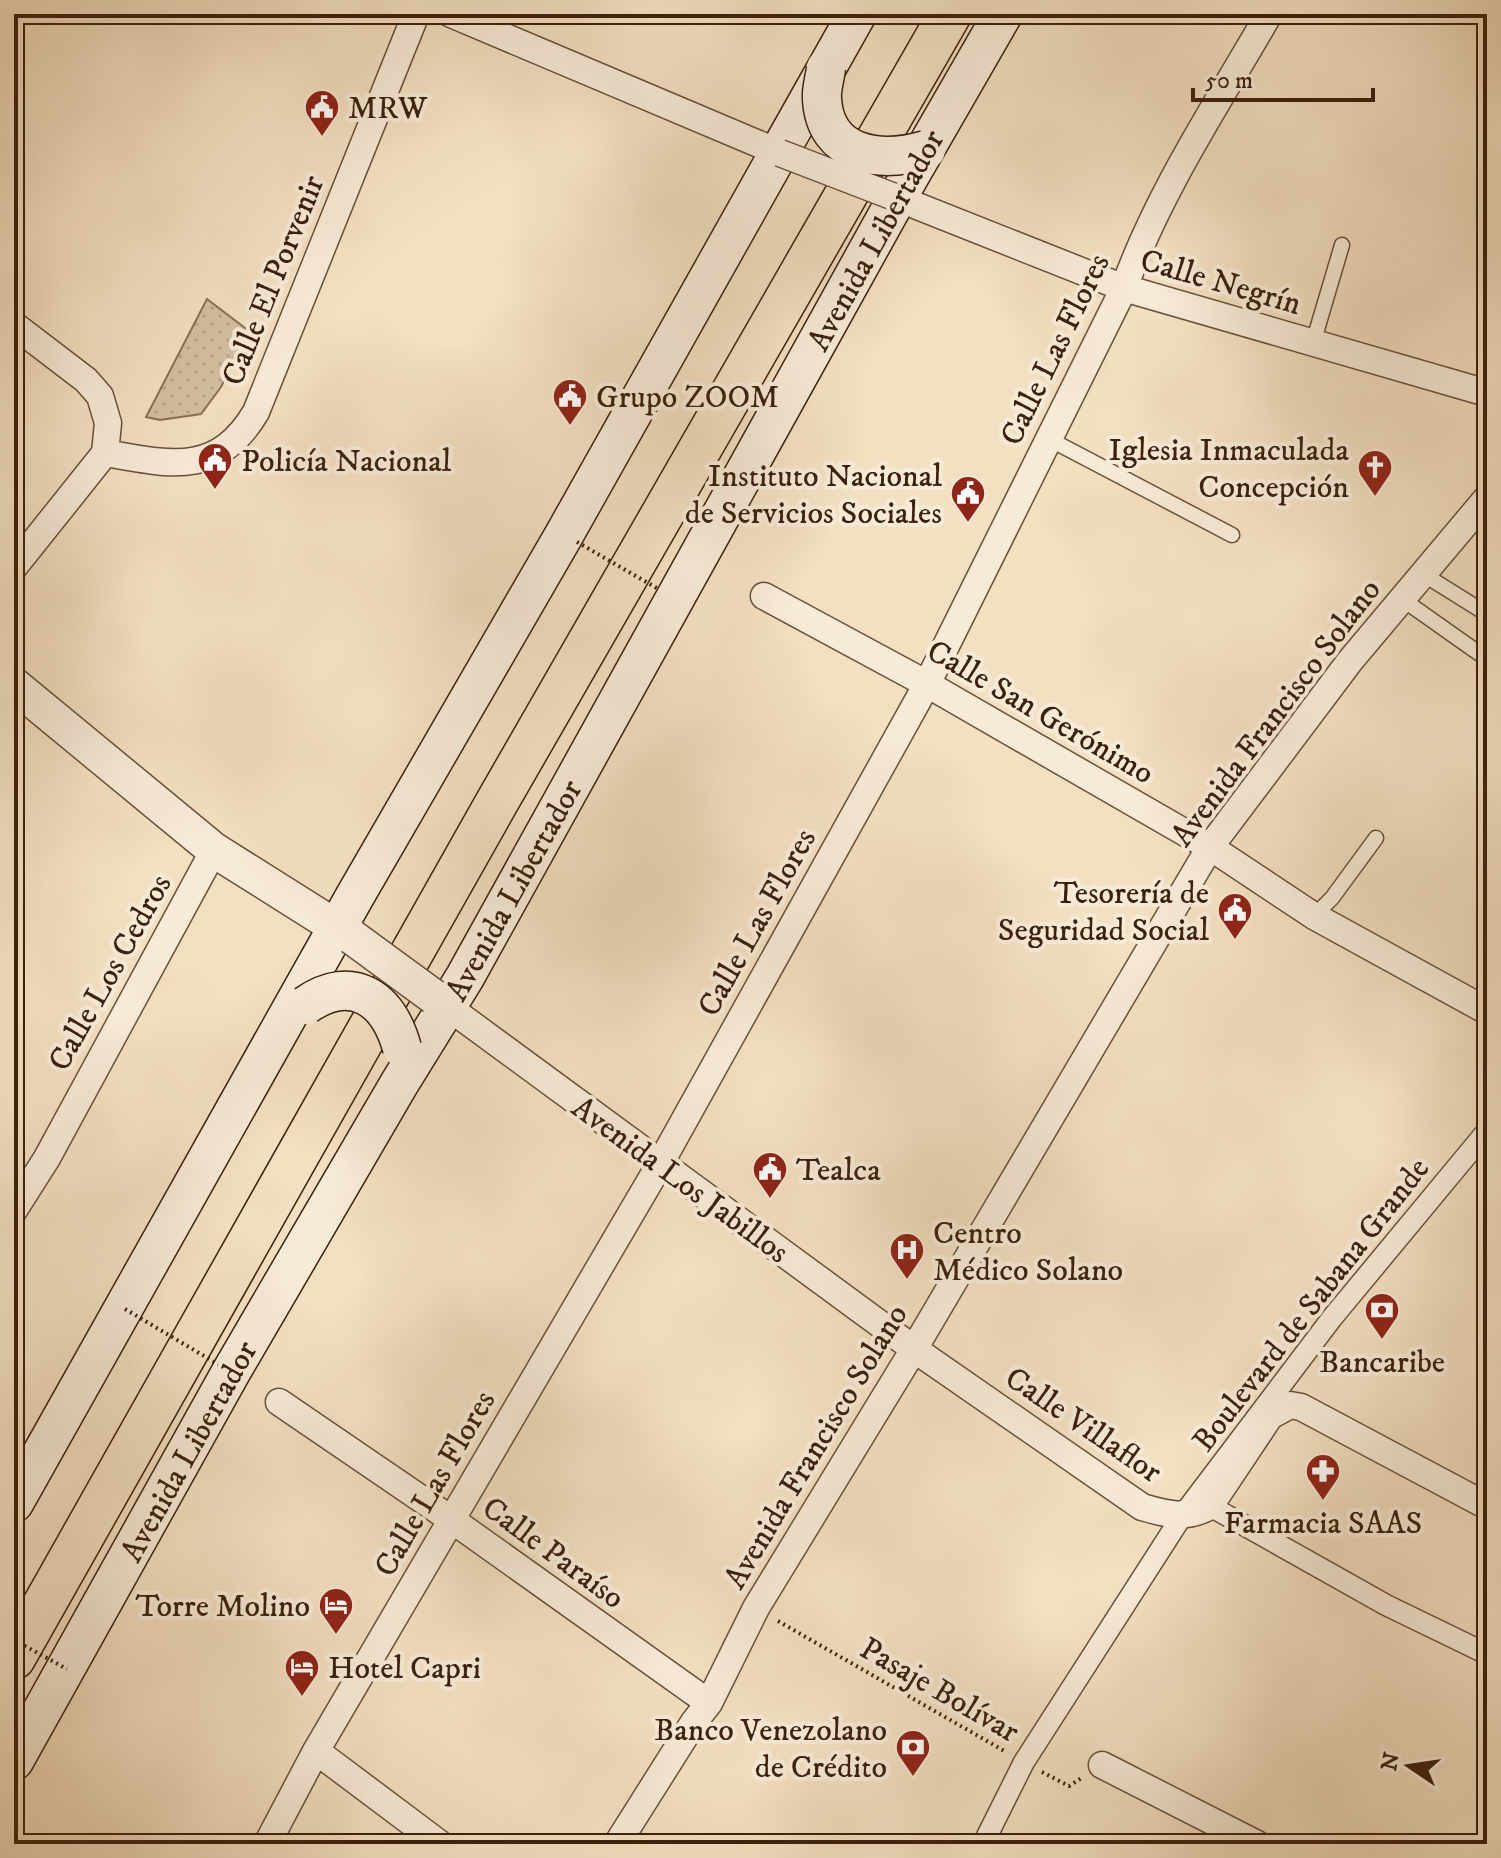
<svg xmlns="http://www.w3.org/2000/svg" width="1501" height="1858" font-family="'IM FELL DW Pica',serif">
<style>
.park{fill:url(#park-dots);stroke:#887057;stroke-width:2}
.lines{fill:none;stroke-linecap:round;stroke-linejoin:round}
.service-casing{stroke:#695039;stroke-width:17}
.pedestrian-casing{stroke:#695039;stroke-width:23}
.minor-casing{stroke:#695039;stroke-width:29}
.tertiary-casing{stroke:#695039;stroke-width:37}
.secondary-casing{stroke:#3b210c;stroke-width:41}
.primary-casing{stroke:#3b210c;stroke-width:45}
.path{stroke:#3b210c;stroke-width:4;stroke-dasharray:2 4;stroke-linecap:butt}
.service{stroke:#f7ead7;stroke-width:14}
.pedestrian{stroke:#f7ead7;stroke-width:20}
.minor{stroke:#f7ead7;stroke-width:26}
.tertiary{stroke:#f7ead7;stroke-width:34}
.secondary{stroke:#f7ead7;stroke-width:38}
.primary{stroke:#f3dfc1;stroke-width:42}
.minor-bridge-casing{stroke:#695039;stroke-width:29;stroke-linecap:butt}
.tertiary-bridge-casing{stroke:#695039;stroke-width:37;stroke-linecap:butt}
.secondary-bridge-casing{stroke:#3b210c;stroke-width:41;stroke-linecap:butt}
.path-bridge{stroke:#3b210c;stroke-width:4;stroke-dasharray:2 4;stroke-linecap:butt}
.minor-bridge{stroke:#f7ead7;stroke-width:26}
.tertiary-bridge{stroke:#f7ead7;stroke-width:34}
.secondary-bridge{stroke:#f7ead7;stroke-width:38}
.labels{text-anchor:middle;stroke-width:8;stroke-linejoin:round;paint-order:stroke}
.poi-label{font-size:32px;fill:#3b210c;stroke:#f7ead7;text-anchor:start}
.street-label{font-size:32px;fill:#3b210c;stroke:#f7ead7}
</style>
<defs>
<pattern id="park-dots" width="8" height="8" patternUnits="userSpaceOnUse" patternTransform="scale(2)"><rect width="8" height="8" fill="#d4bfa2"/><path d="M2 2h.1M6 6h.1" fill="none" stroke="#b7a48a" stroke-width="1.8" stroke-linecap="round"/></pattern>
</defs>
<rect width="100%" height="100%" fill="#f3dfc1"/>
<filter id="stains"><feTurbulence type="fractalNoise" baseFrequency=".0025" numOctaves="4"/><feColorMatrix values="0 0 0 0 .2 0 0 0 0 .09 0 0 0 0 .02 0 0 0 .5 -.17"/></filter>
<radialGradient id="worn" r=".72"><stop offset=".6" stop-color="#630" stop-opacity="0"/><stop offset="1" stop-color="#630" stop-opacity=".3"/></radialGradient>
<path class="park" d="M207,299l42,32 -28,56 -20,27 -41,6 -14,-3z"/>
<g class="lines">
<g class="service-casing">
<path id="service" d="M1313,343l29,-98
M1049,439l183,96
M1423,574l64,40
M1402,599l85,60
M1314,916l18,-18 44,-60"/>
</g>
<g class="pedestrian-casing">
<path id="pedestrian" d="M1210,1506l176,99 101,49
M983,1844l41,-82 158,-246 150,-198 155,-187"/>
</g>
<g class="minor-casing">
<path id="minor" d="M451,14l329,139
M897,198l227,90 363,105
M14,325l72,55 14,16 8,27 -3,30 -91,114
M105,453c64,11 112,25 151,-41l160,-398
M764,596l163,88 283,163 104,69 173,95
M448,1007l466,342 228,158c24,7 44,13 68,-1l60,-90 20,-11 11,2 186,99
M14,1210l33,-52 167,-308
M279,1402l173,118 257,183
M316,1751l124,93
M1102,1765l155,79
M267,1844l49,-93 344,-587 267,-480 197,-396c35,-97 94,-185 145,-274
M617,1844l77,-122 15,-19 47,-95 158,-259 296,-502 140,-186 137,-163"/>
</g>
<g class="tertiary-casing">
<path id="tertiary" d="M14,685l200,165 138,87"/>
</g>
<g class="secondary-casing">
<path id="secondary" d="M14,1503l341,-607 209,-361 293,-521
M14,1761l217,-389 168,-288 66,-107 432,-779 106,-184"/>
</g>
<g class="primary-casing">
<path id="primary" d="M14,1658l483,-856 453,-788"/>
</g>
<path class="path" d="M778,1621l228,131
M1042,1772l27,14 14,-9"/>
<use href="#service" class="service"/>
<use href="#pedestrian" class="pedestrian"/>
<use href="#minor" class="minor"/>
<use href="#tertiary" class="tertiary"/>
<use href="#secondary" class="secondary"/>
<use href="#primary" class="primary"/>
<g class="minor-bridge-casing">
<path id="minor-bridge" d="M780,153l117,45"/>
</g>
<g class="tertiary-bridge-casing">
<path id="tertiary-bridge" d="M352,937l82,60"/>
</g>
<g class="secondary-bridge-casing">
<path id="secondary-bridge" d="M826,68c-1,10 -5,21 -4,31 3,58 59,64 104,51
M306,1005c46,-32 82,-7 96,43"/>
</g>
<path class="path-bridge" d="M577,542l83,48
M125,1309l106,63
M14,1640l53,29"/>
<use href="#minor-bridge" class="minor-bridge"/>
<use href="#tertiary-bridge" class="tertiary-bridge"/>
<use href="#secondary-bridge" class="secondary-bridge"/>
</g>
<defs>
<g id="civic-pin" transform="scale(1.8)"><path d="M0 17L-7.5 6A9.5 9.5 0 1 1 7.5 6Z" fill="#8f2418" stroke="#f7ead7"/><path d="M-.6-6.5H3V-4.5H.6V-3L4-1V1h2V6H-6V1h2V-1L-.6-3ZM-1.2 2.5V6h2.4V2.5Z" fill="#fff"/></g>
<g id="church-pin" transform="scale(1.8)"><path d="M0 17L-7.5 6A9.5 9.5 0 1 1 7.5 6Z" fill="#8f2418" stroke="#f7ead7"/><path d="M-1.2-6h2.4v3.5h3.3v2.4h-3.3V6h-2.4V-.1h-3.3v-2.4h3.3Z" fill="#fff"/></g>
<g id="hospital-pin" transform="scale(1.8)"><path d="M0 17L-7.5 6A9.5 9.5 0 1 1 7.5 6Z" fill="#8f2418" stroke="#f7ead7"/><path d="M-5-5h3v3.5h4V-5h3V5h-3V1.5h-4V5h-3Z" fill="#fff"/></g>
<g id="bank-pin" transform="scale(1.8)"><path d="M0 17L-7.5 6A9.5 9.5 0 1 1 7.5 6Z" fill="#8f2418" stroke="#f7ead7"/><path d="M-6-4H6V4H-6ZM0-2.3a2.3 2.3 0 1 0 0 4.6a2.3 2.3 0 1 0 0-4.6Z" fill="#fff"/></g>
<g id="pharmacy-pin" transform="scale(1.8)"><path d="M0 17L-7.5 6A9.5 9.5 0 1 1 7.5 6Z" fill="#8f2418" stroke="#f7ead7"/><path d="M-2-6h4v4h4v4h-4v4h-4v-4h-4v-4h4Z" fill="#fff"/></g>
<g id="hotel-pin" transform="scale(1.8)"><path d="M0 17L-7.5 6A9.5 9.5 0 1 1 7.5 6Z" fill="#8f2418" stroke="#f7ead7"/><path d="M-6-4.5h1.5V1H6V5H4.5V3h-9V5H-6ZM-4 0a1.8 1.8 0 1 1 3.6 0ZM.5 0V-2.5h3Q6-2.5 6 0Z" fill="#fff"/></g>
</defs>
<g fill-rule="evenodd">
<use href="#civic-pin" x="322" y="107"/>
<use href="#civic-pin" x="570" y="396"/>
<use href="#civic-pin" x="215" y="460"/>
<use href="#church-pin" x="1375" y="467"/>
<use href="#civic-pin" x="968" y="493"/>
<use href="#civic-pin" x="1235" y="910"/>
<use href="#civic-pin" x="770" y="1169"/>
<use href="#hospital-pin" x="907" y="1250"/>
<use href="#bank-pin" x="1382" y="1310"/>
<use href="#pharmacy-pin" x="1323" y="1471"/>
<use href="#hotel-pin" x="336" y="1605"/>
<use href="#hotel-pin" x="302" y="1667"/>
<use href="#bank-pin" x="913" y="1747"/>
</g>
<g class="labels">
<g class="poi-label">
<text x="348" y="118">MRW</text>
<text x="596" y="407">Grupo ZOOM</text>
<text x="1349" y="460" text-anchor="end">Iglesia Inmaculada<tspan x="1349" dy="37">Concepción</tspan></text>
<text x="241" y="471">Policía Nacional</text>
<text x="942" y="486" text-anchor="end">Instituto Nacional<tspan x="942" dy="37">de Servicios Sociales</tspan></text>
<text x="1209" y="903" text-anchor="end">Tesorería de<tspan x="1209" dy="37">Seguridad Social</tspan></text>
<text x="796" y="1180">Tealca</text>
<text x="933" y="1243">Centro<tspan x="933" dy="37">Médico Solano</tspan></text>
<text x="1382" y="1372" text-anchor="middle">Bancaribe</text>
<text x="1323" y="1533" text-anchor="middle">Farmacia SAAS</text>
<text x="310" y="1616" text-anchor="end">Torre Molino</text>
<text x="328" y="1678">Hotel Capri</text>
<text x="887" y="1740" text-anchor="end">Banco Venezolano<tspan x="887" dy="37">de Crédito</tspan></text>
</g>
<g class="street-label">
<text transform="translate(875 240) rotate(-61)" y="11">Avenida Libertador</text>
<text transform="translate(272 280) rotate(-68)" y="11">Calle El Porvenir</text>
<text transform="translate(1221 281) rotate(16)" y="11">Calle Negrín</text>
<text transform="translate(1054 349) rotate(-64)" y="11">Calle Las Flores</text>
<text transform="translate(1041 711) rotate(30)" y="11">Calle San Gerónimo</text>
<text transform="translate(1275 712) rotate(-53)" y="11">Avenida Francisco Solano</text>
<text transform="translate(513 890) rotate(-61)" y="11">Avenida Libertador</text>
<text transform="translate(756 922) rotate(-61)" y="11">Calle Las Flores</text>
<text transform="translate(109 972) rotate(-61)" y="11">Calle Los Cedros</text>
<text transform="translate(681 1179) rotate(36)" y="11">Avenida Los Jabillos</text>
<text transform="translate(1310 1304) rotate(-52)" y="11">Boulevard de Sabana Grande</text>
<text transform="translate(1084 1424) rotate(34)" y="11">Calle Villaflor</text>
<text transform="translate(815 1446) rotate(-59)" y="11">Avenida Francisco Solano</text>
<text transform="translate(188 1451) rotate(-61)" y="11">Avenida Libertador</text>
<text transform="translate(434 1483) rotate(-60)" y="11">Calle Las Flores</text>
<text transform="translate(554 1552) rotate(36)" y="11">Calle Paraíso</text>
<text transform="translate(940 1689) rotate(30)" y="11">Pasaje Bolívar</text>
</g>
</g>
<rect width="1501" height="1858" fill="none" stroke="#f3dfc1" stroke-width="48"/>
<rect x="16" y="16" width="1469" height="1826" fill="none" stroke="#3b210c" stroke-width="4"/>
<rect x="24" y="24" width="1453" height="1810" fill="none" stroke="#3b210c" stroke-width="2"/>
<g transform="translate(1409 1766) rotate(283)" stroke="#f7ead7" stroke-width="6" paint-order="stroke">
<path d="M0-6L14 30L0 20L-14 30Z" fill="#3b210c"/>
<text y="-12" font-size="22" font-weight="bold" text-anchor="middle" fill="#3b210c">N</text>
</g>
<path d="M1193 88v12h180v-12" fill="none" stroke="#3b210c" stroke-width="4"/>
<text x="1205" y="88" font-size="24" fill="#3b210c" stroke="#f7ead7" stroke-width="6" paint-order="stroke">50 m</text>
<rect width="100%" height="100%" filter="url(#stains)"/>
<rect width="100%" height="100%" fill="url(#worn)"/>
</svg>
